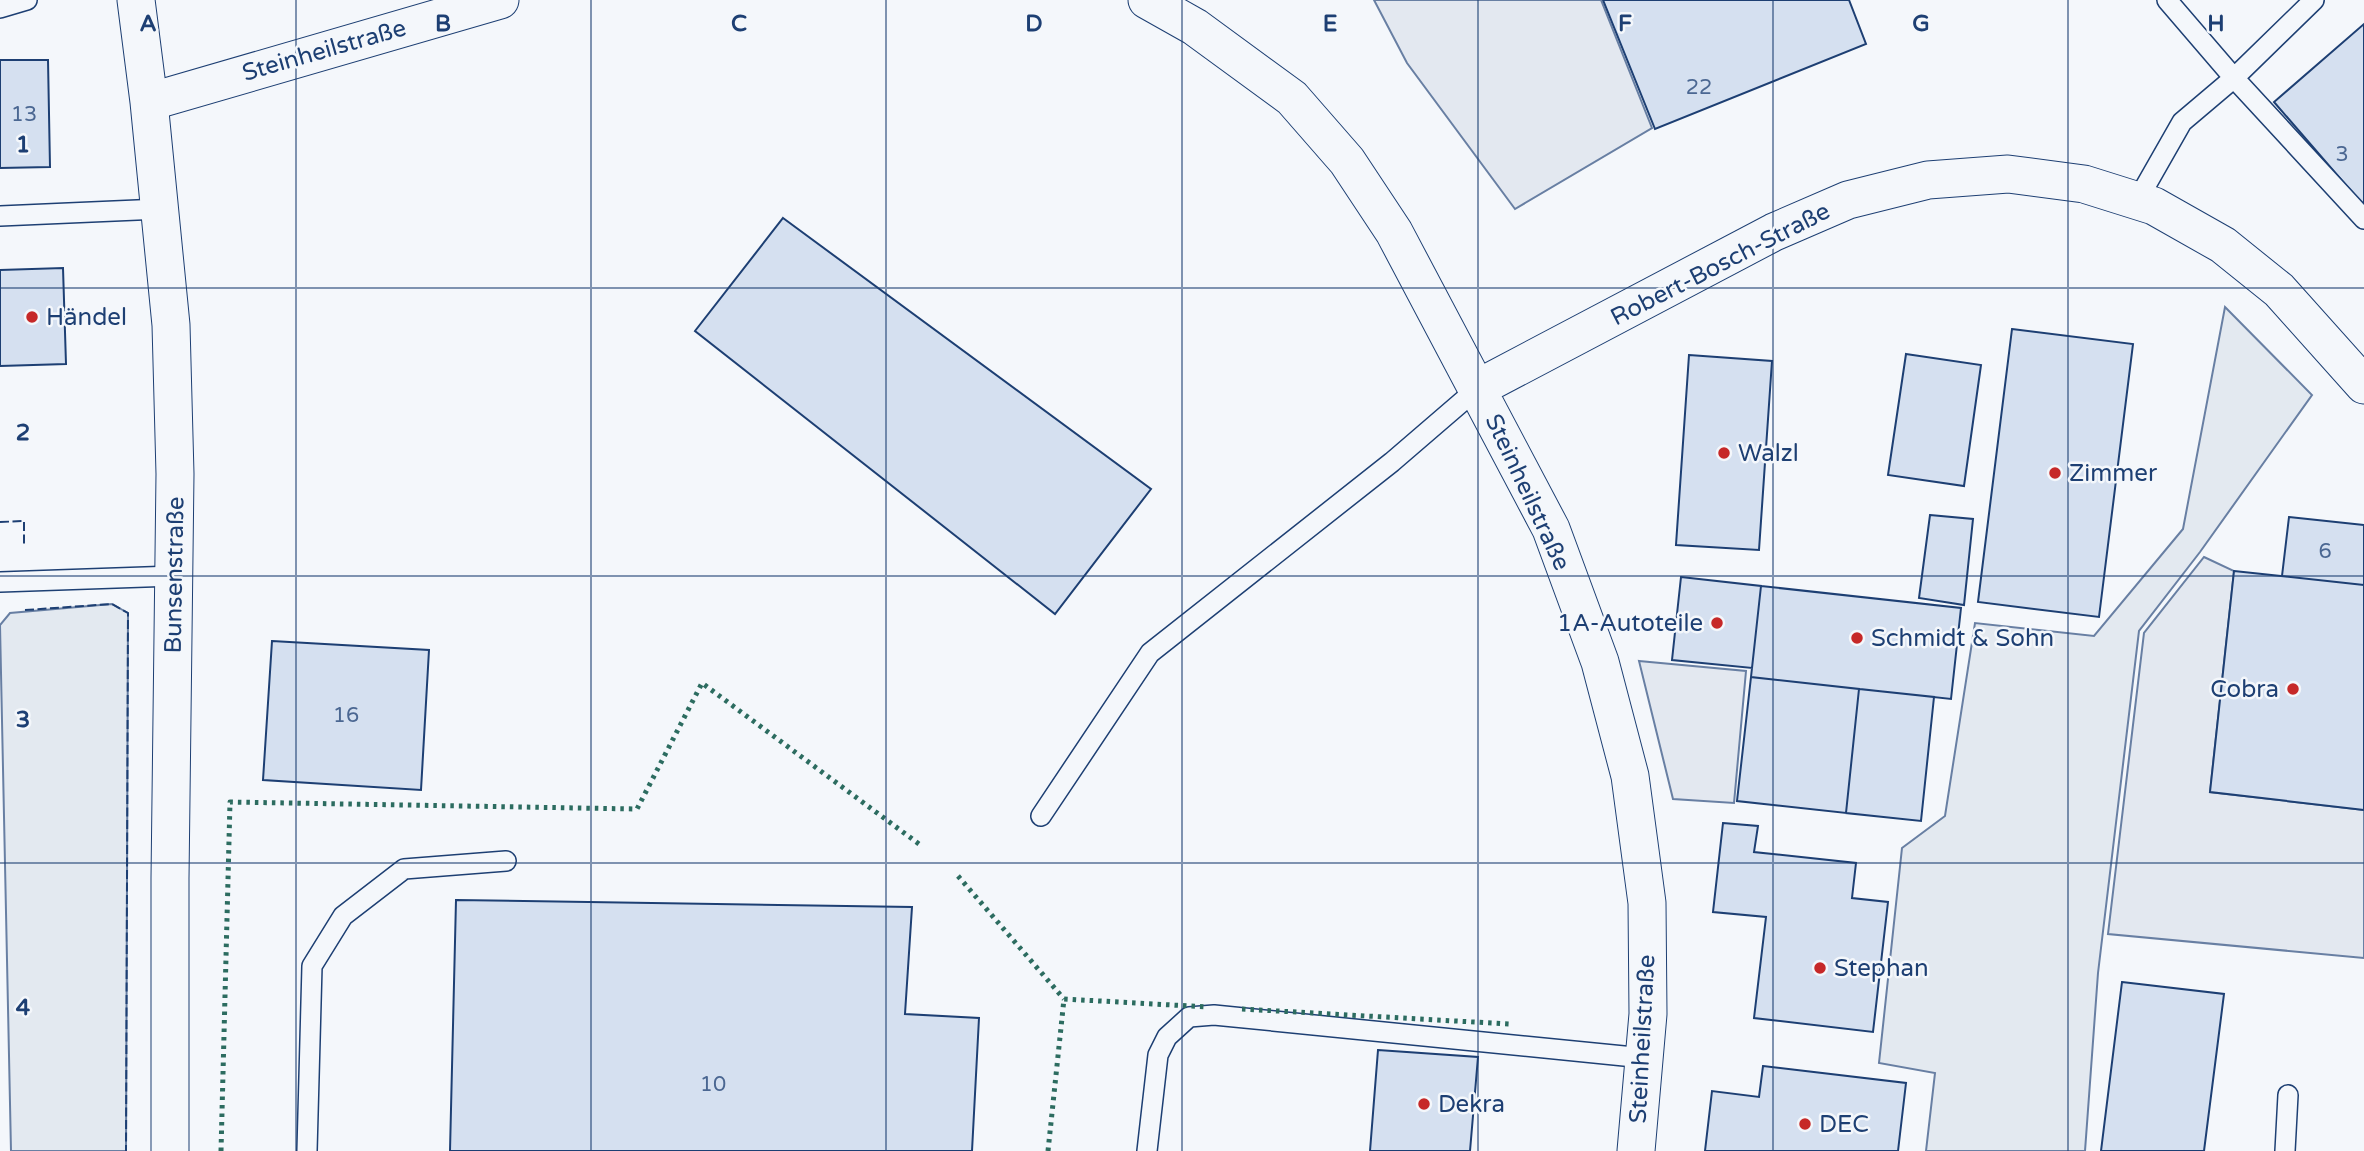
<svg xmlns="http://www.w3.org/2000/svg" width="2364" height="1151" font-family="'Varela Round',sans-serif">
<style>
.green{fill:#e3e9f0;stroke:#687fa3;stroke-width:2}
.parking{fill:#e3e8f0;stroke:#687fa3;stroke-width:2}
.building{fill:#d5e0f0;stroke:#1d3f73;stroke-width:2}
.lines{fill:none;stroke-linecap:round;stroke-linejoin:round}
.service-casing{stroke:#1d3f73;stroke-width:22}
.minor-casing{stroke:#1d3f73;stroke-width:39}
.service{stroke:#f4f7fb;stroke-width:19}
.minor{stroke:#f4f7fb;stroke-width:37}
.hedge{stroke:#2c6c60;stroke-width:5;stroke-dasharray:3.5 5;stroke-linecap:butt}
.fence{stroke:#1d3f73;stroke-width:2;stroke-dasharray:9 3.5;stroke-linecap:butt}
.grid{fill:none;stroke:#1d3f73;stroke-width:2;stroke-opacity:0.55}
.poi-dot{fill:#c62828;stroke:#f4f7fb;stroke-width:2.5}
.labels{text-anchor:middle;stroke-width:5;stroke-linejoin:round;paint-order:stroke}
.number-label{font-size:21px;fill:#4b6792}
.street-label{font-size:24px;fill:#1d3f73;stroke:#f4f7fb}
.poi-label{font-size:24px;fill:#1d3f73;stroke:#f4f7fb;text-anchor:start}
.grid-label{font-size:23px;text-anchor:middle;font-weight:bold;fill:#1d3f73;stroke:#f4f7fb;stroke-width:5;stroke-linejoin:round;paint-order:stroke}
</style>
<rect width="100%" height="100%" fill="#f4f7fb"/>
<path class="green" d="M2225,307l87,88 -112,157 -61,79 -41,342 -13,178h-159l9,-78 -56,-10 23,-215 43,-32 30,-193 119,13 89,-107z
M112,604l16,9 -2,538h-115l-11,-526 10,-12z"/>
<path class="parking" d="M1374,0h227l51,128 -137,81 -108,-146z
M2204,557l30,14 -24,221 154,18v148l-256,-24 36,-301z
M1639,661l107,10 -12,132 -61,-4z"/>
<path class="building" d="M1603,0h246l17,44 -211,85z
M2364,24v182l-90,-104z
M0,60h48l2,107 -50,1z
M783,218l368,271 -96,125 -360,-283z
M63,268l3,96 -66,2v-96z
M2012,329l121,15 -34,273 -121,-15z
M1906,354l75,11 -17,121 -76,-11z
M1689,355l83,6 -13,189 -83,-5z
M1930,515l43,4 -9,86 -45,-7z
M2289,517l75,8v60l-82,-9z
M2234,571l130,14v225l-154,-18z
M1681,577l80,9 -9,82 -80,-8z
M1761,586l200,22 -10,91 -200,-22z
M272,641l157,9 -8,140 -158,-10z
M1751,677l108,12 -13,124 -109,-12z
M1859,689l75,8 -13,124 -75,-8z
M1723,823l35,3 -4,26 102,11 -4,35 36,4 -15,130 -119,-14 12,-101 -53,-5z
M456,900l456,7 -7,107 74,4 -7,133h-522z
M2122,982l102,12 -20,157h-103z
M1378,1050l100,7 -8,94h-100z
M1763,1066l143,17 -8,68h-193l7,-60 47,6z"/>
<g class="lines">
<g class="service-casing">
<path id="service" d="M2314,0l-80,78 130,141
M0,8l27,-8
M2137,201l45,-79 52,-44 -67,-78
M0,216l160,-7
M0,582l174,-6
M1041,816l109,-163 242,-191 86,-74
M307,1151l5,-185 31,-50 61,-47 102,-8
M1147,1151l11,-96 9,-18 22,-20 25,-2 430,43
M2285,1151l3,-56"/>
</g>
<g class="minor-casing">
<path id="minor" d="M136,0l13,102 22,223 4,149 -5,404v273
M1147,0l48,27 97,71 55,63 47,71 157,297 49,133 30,114 17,127 1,111 -12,137
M149,102l351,-102
M1478,388l296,-156 74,-32 80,-20 80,-6 76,10 70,22 69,39 56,45 85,95"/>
</g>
<use href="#service" class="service"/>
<use href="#minor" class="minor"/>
<path class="hedge" d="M958,876l106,123
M1242,1009l267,15
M221,1151l9,-349 407,7 65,-126 217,161
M1048,1151l16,-152 144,8"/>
<path class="fence" d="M0,522l24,-1v26
M25,610l87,-6 16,9 -2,538"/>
</g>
<path class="grid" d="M296,0v1151M591,0v1151M886,0v1151M1182,0v1151M1478,0v1151M1773,0v1151M2068,0v1151M0,288h2364M0,576h2364M0,863h2364"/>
<g class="poi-dot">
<circle cx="32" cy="317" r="7"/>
<circle cx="1724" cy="453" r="7"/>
<circle cx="2055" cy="473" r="7"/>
<circle cx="1717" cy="623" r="7"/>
<circle cx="1857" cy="638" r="7"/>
<circle cx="2293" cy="689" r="7"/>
<circle cx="1820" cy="968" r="7"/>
<circle cx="1424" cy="1104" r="7"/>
<circle cx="1805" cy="1124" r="7"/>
</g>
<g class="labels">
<g class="number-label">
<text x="1699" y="94">22</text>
<text x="24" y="121">13</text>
<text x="2342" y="161">3</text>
<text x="2325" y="558">6</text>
<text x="346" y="722">16</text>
<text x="713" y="1091">10</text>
</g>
<g class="street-label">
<text transform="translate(324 50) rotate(-16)" y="8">Steinheilstraße</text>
<text transform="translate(1720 264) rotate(-27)" y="8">Robert-Bosch-Straße</text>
<text transform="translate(1528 492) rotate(65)" y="8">Steinheilstraße</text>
<text transform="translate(174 575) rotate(-89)" y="8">Bunsenstraße</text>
<text transform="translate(1642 1039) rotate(-87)" y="8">Steinheilstraße</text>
</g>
<g class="poi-label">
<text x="46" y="325">Händel</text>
<text x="1738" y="461">Walzl</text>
<text x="2069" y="481">Zimmer</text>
<text x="1703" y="631" text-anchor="end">1A-Autoteile</text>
<text x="1871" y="646">Schmidt &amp; Sohn</text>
<text x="2279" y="697" text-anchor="end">Cobra</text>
<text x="1834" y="976">Stephan</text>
<text x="1438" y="1112">Dekra</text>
<text x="1819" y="1132">DEC</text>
</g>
</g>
<g class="grid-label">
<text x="148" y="31">A</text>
<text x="443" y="31">B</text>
<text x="739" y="31">C</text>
<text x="1034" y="31">D</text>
<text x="1330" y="31">E</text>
<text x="1625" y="31">F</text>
<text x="1921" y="31">G</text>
<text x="2216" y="31">H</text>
<text x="23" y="152">1</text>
<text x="23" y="440">2</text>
<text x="23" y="727">3</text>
<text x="23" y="1015">4</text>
</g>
</svg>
